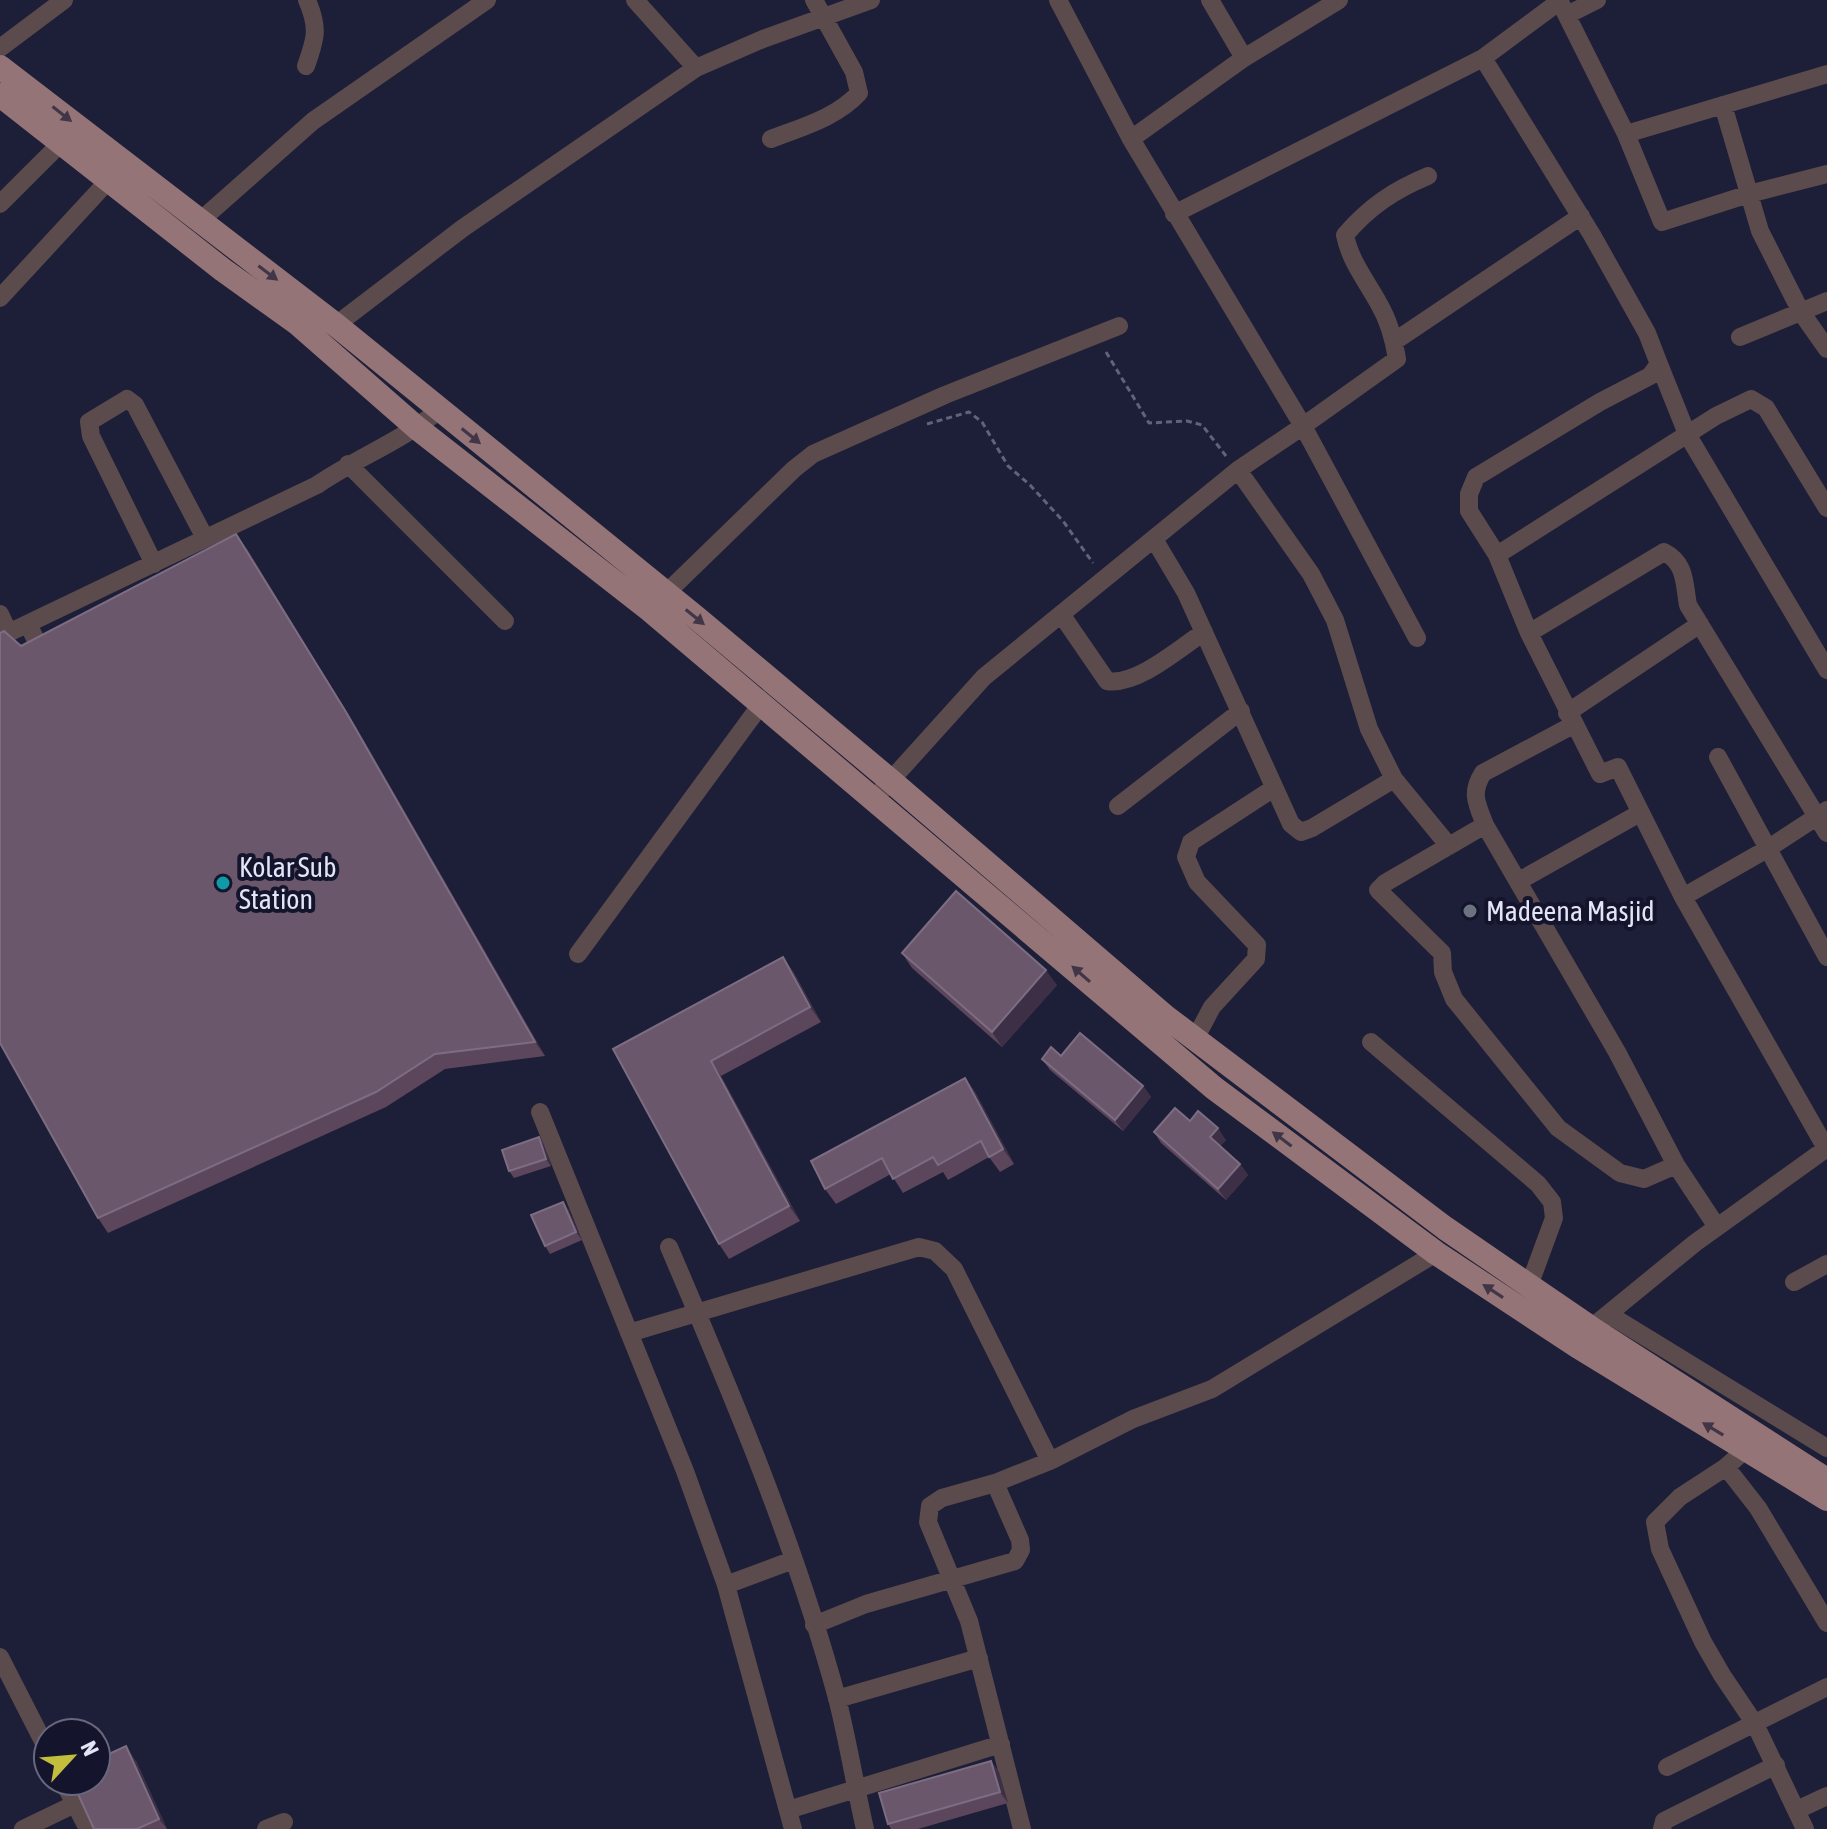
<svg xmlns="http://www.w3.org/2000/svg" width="1827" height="1829" font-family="'Asap Condensed',sans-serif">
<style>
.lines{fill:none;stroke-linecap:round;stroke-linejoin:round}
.path{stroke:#626379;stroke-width:3;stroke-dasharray:6 4;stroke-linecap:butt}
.minor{stroke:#5b4b4c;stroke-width:18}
.major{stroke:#947477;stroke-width:24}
.wall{fill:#5b465c}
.shaded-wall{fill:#3c2f46}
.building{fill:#6a576c;stroke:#7d6d82;stroke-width:2}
.oneway{fill:#413647}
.culture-dot{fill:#0f9aa8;stroke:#14152d;stroke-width:3}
.worship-dot{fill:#6b7280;stroke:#14152d;stroke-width:3}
.labels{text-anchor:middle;stroke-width:8;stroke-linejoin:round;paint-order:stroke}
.poi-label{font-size:28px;fill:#e3e5f6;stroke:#14152d;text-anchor:start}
</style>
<rect width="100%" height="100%" fill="#1d1e37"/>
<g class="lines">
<path class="path" d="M1106,352l43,71 38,-2 15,4 24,31
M927,424l42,-12 13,10 26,44 22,19 33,36 30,42"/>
<path class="minor" d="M635,0l61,68
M1058,0l73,139
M1210,0l34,58
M1559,0l67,134 36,88 87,-28 78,-20
M1567,15l30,-15
M0,48l64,-48
M1483,58l109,177 55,98 12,31 -9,12 -50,26 -124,75 -7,17v17l28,44 32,78 71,141 18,-7 65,130 144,253
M306,66c10,-28 13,-38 1,-66
M1723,105l37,126 41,81 26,37
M1626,134l201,-60
M771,139c31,-12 65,-21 88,-46l-5,-21 -40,-72
M0,204l61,-61
M1174,214l309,-156 77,-57
M200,221l113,-100 174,-121
M0,298l108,-117
M336,325l127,-97 233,-160 67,-29 108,-39
M1740,337l87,-36
M1395,341l186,-125
M1659,364l28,70 140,236
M348,464l157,157
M1238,470l73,104 24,46 34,109 25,50 55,67
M1154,539l32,54 105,231 10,8 11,-4 82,-49
M1497,555l219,-139 35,-17 15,9 61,100
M154,564l-63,-128 -2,-14 38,-23 8,6 70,133
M657,602l137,-133 19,-15 132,-59 174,-69
M0,614l9,19
M1061,614l46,67c30,5 73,-33 97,-49
M28,624l18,37
M1529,633l135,-81c22,11 20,31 24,53l139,228
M0,637l317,-152c39,-27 85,-44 122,-75
M1417,638l-114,-212 94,-67c-3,-19 -8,-38 -18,-55 -13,-24 -29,-43 -34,-69 24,-28 49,-45 83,-59
M1567,713l133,-89
M1573,725l-90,48c-13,20 -6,31 2,52l132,227 59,113 41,62
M1718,757l109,200
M882,790l102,-113 254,-207 65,-44 -172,-287 113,-81 95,-58
M1118,806l123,-95
M1485,825l-100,58 -7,7 64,63 1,19 11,27 104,129 62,45 24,6 32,-14
M1519,881l121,-68
M1683,897l86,-49 58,-38
M578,954l184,-251
M1195,1039l17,-32 44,-48 1,-14 -60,-63 -11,-25 5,-15 83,-54
M1371,1042l167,142 14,18 2,16 -25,68
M540,1112l145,359 41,114 67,244
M669,1247c63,147 126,296 168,451 11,43 18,88 28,131
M1794,1282l33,-18
M1608,1314l219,134
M629,1333l290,-86 16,4 19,18 96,192
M1583,1338l8,-10 104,-85 132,-95
M1746,1449l-20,18 -46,30 -25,25 5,27 43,93 19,33 33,49 50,105
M1726,1467l32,41 69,115
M726,1585l67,-25
M814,1625l52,-21 149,-43 6,-11 -1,-10 -25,-57
M0,1657l48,94
M837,1699l142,-41
M1667,1767l160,-80
M63,1781l25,48
M788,1810l213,-66
M1797,1810l30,-14
M23,1829l52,-25
M266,1829l18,-7
M1022,1829l-53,-208 -41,-99 2,-16 12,-8 53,-15 55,-22 83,-42 79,-30 224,-136
M1662,1829l2,-8 112,-56"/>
<path class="major" d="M0,67l336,258 362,294 193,162 275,236 279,211 146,100 236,152
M0,95l223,175 74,53 120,105 233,182 564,478 222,165 141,93 250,153"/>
</g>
<path class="wall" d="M247,549l109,178 189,329 -100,13 -59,38 -278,126 -10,-15 -77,-572z
M902,953l155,32 -55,62 -90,-79z
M793,971l28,51 -100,54 79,145 -71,38 -10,-15 -106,-195z
M1042,1059l101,27 8,11 -28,34 -73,-61z
M965,1078l10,14 39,72 -14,8 -11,-15 -41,23 -5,-8 -40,21 -12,-19 -55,30 -11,-15z
M1190,1121l36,19 -6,6 20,18 8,11 -22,25 -65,-57 -7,-11z
M539,1137l5,8 7,21 -37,12 -5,-7z
M568,1209l14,31 -32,14 -5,-8z
M136,1761l31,68h-73z
M991,1761l8,11 9,31 -90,26h-27l-3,-5z"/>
<path class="shaded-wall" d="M236,534l11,15 109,178 189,329 -10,-14z
M783,957l10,14 28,51 -11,-15z
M1046,970l11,15 -55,62 -10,-15z
M711,1061l10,15 79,145 -11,-15z
M965,1078l10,14 39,72 -11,-15z
M1143,1086l8,11 -28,34 -8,-11z
M1218,1128l8,12 -8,9 -8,-12z
M539,1137l5,8 7,21 -5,-7z
M1240,1164l8,11 -22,25 -8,-11z
M563,1202l5,7 14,31 -6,-8z
M126,1746l10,15 31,68 -8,-10z
M991,1761l8,11 9,31 -8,-11z"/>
<path class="building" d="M236,534l110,178 189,330 -100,12 -59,38 -278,126 -98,-175v-410l4,-2 17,15z
M956,891l90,79 -54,62 -90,-79z
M783,957l27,50 -99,54 78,145 -70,38 -106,-195z
M1080,1033l63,53 -28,34 -73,-61 9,-12 10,9z
M965,1078l38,71 -14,8 -8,-16 -43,24 -5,-8 -40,22 -11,-21 -57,31 -14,-28z
M1175,1108l15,13 8,-10 20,17 -8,9 30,27 -22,25 -64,-57z
M539,1137l7,22 -37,12 -7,-21z
M563,1202l13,30 -31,14 -14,-31z
M126,1746l33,73 -22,10h-43l-22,-48h24v-21z
M991,1761l9,31 -112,32 -9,-31z"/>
<defs><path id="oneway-solid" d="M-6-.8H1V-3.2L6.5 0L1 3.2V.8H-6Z" transform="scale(2)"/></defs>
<g class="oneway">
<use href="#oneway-solid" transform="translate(62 114) rotate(38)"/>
<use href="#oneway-solid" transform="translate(268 273) rotate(37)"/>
<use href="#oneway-solid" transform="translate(471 436) rotate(39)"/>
<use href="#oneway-solid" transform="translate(695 617) rotate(39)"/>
<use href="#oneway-solid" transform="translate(1081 974) rotate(-139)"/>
<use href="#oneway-solid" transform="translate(1282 1139) rotate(-143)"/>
<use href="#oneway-solid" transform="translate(1493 1291) rotate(-147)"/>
<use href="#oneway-solid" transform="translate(1713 1429) rotate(-149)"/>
</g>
<circle class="culture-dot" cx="223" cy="883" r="8"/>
<circle class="worship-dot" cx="1470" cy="911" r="8"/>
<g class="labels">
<g class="poi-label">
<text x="239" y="877">Kolar Sub<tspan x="239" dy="32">Station</tspan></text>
<text x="1486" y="921">Madeena Masjid</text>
</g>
</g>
<g transform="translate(72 1757) rotate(64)"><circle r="38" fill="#14152d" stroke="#67687d" stroke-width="2"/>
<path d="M0-6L14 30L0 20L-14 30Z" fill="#c3bd3e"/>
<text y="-12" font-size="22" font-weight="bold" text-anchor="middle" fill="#e3e5f6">N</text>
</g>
</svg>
